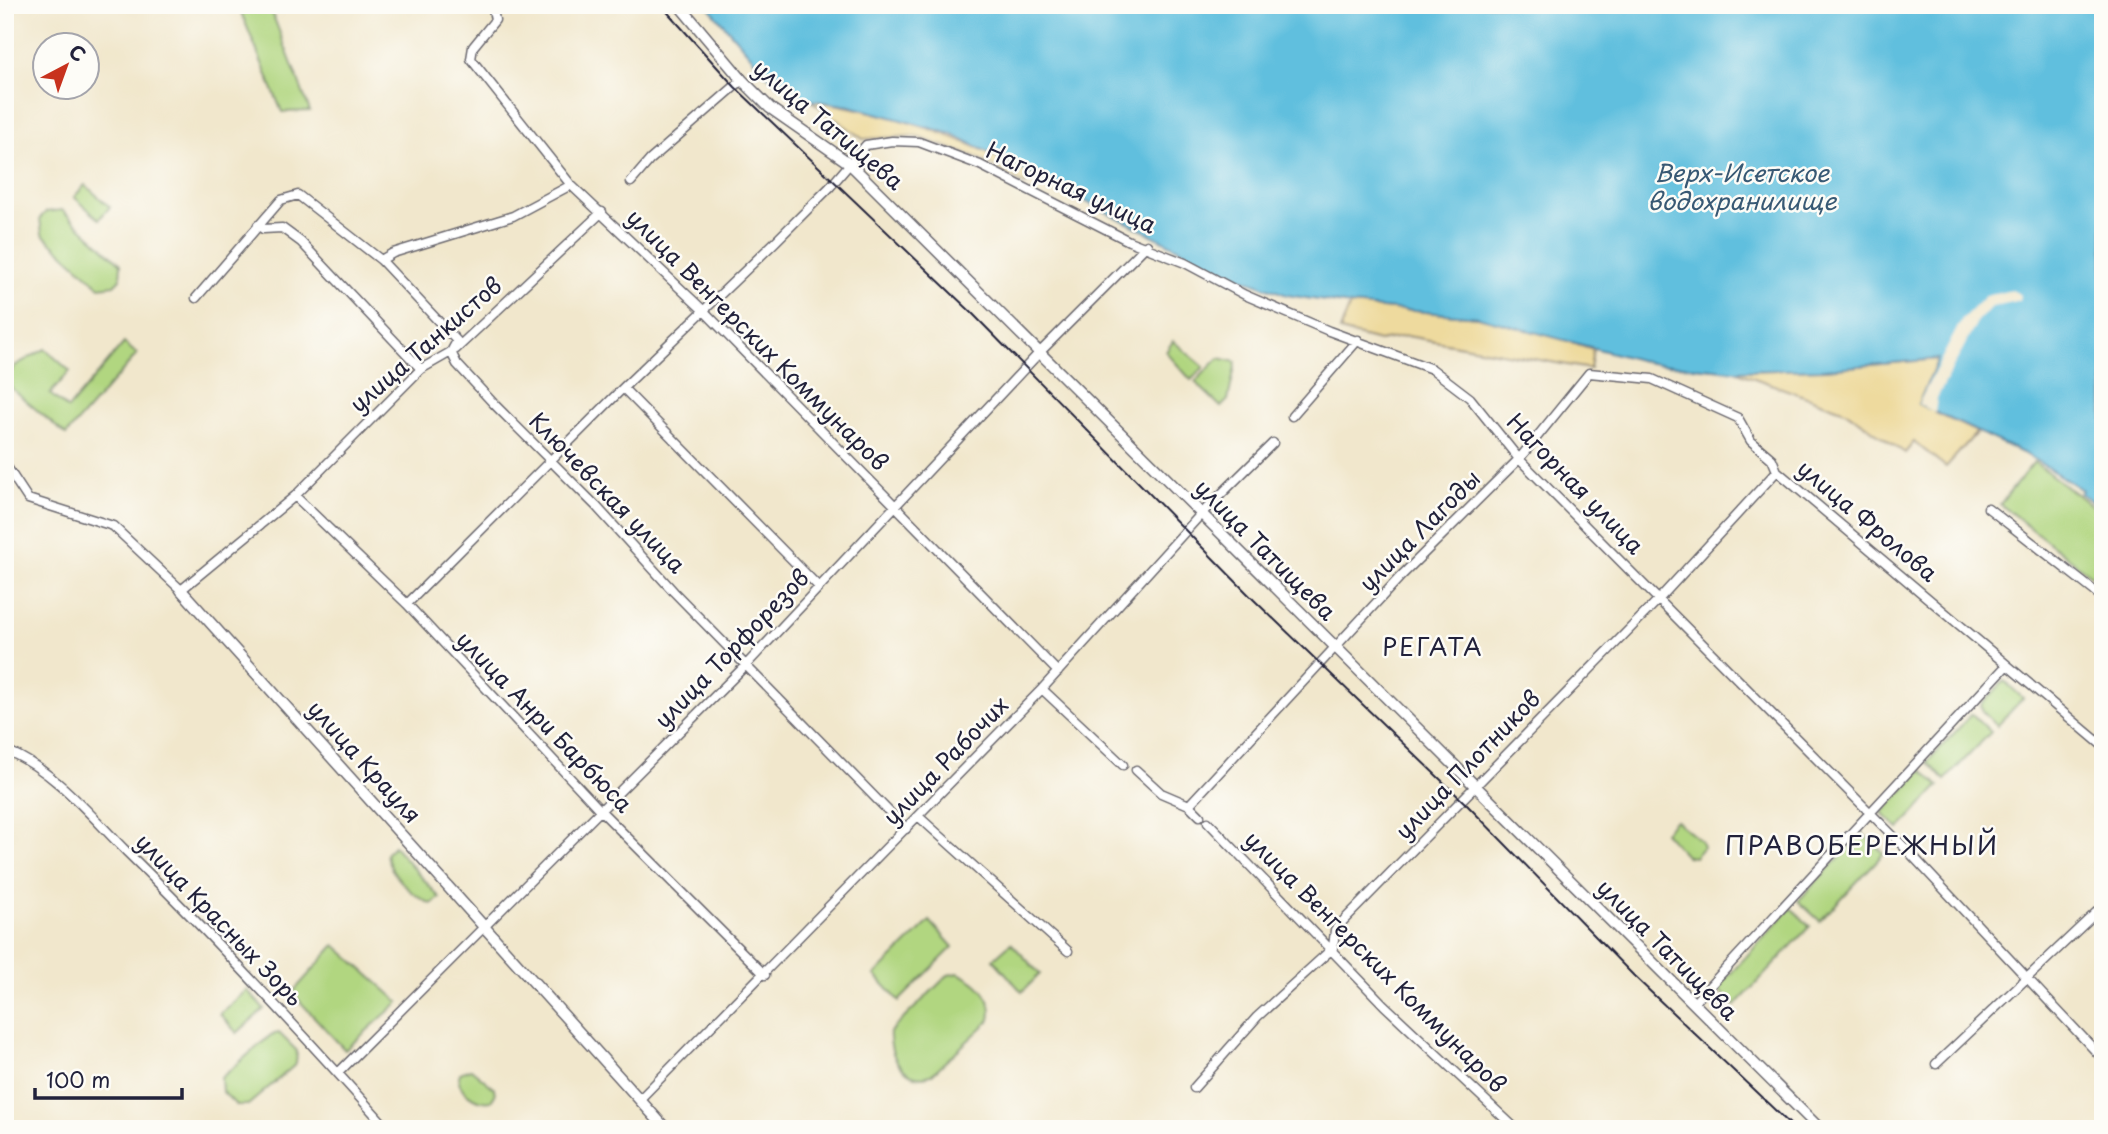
<svg xmlns="http://www.w3.org/2000/svg" width="2108" height="1134" font-family="'Playpen Sans',sans-serif">
<style>
.green{fill:#b1d680;stroke:#6a7c5e;stroke-width:2}
.sand{fill:#eeda9e;stroke:#887e6c;stroke-width:2}
.water{fill:#60bfde;stroke:#41708c;stroke-width:2}
.pier{fill:#f1e7cc}
.lines{fill:none;stroke-linecap:round;stroke-linejoin:round}
.minor-casing{stroke:#6a676e;stroke-width:11}
.tertiary-casing{stroke:#6a676e;stroke-width:13}
.minor{stroke:#fff;stroke-width:8}
.tertiary{stroke:#fff;stroke-width:10}
.tram{stroke:#22223b;stroke-width:2}
.labels{text-anchor:middle;stroke-width:5;stroke-linejoin:round;paint-order:stroke}
.street-label{font-size:23px;fill:#22223b;stroke:#fdfcf7}
.water-label{font-size:24px;font-style:italic;fill:#385974;stroke:#fdfcf7}
.neighbourhood-label{font-size:24px;letter-spacing:2px;fill:#22223b;stroke:#fdfcf7}
.quarter-label{font-size:26px;letter-spacing:2px;fill:#22223b;stroke:#fdfcf7}
</style>
<rect width="100%" height="100%" fill="#fdfcf7"/>
<filter id="ink" filterUnits="userSpaceOnUse"><feTurbulence type="fractalNoise" baseFrequency=".0143" numOctaves="2"/><feDisplacementMap in="SourceGraphic" scale="14" xChannelSelector="R" yChannelSelector="G"/><feConvolveMatrix kernelMatrix="1 2 1 2 8 2 1 2 1" color-interpolation-filters="sRGB"/></filter>
<filter id="wash" filterUnits="userSpaceOnUse"><feTurbulence type="fractalNoise" baseFrequency=".00686" numOctaves="4" result="noise"/><feDisplacementMap in="SourceGraphic" scale="28" xChannelSelector="R" yChannelSelector="G"/><feGaussianBlur stdDeviation="1.57" result="paint"/><feColorMatrix in="noise" values="0 0 0 0 0 0 0 0 0 0 0 0 0 0 0 0 0 1.4 0 .05"/><feComposite in="paint" operator="in"/></filter>
<g filter="url(#wash)">
<rect width="100%" height="100%" fill="#f1e7cc"/>
<path class="green" d="M238,5h31l41,106 -28,1z
M85,185l25,22 -11,12 -25,-22z
M62,210l59,54 -1,15 -6,6 -14,2 -58,-53 -2,-16 6,-6z
M1173,341l31,26 -13,13 -25,-28z
M124,343l13,11 -71,81 -55,-47 -4,-13 9,-10 29,-16 25,22 -20,23 18,15z
M1219,358l17,4 -8,38 -7,7 -26,-25z
M2034,462l69,52v71l-103,-81z
M2004,681l19,17 -26,28 -14,-14 -2,-7z
M1972,714l19,18 -46,48 -18,-18z
M1922,770l17,16 -40,43 -17,-16z
M1675,820l26,21 2,6 -9,10 -8,-1 -22,-24z
M1862,833l22,20 -64,68 -22,-20z
M394,846l46,52 -9,6c-18,-8 -41,-29 -45,-50z
M1791,908l19,18 -75,80 -18,-18z
M930,921l23,26 -54,54 -24,-26z
M1011,943l29,31 -18,18 -29,-33z
M335,945l64,57 -54,48 -53,-57z
M958,973c20,9 37,24 32,47l-59,55c-26,9 -43,-20 -41,-43l58,-57z
M247,990l17,19 -27,24 -17,-19z
M279,1033l18,18 -1,13 -48,41h-12l-14,-14 -1,-13 50,-43z
M471,1069l23,19 1,7 -4,6c-15,3 -37,-12 -31,-28z"/>
<path class="sand" d="M810,100c84,13 152,36 227,77l-12,8 -49,-28 -62,-21 -51,3z
M1350,305l128,12 47,10 68,22 -3,20 -183,-33 -28,5 -39,-10z
M1939,359l-4,54 42,19 -31,35 -32,-25 -9,11 -60,-42 -110,-40 89,-2z"/>
<path class="water" d="M707,5h1396v504l-23,-16 2,-3 -53,-34 -111,-52 20,-45 -114,10 -89,2 -85,-8 -172,-46 -128,-12 -63,-10 -60,-22 -275,-139 -102,-28 -40,-6 -26,-12 -17,-13z"/>
<path class="pier" d="M2012,290l9,5 -1,5 -29,7 -14,15 -40,76 -2,15 -17,-9 44,-85 23,-23z"/>
</g>
<g filter="url(#ink)">
<g class="lines">
<g class="minor-casing">
<path id="minor" d="M492,5l3,15 -22,27 -2,12 100,126 132,125 355,362
M631,182l19,-22 92,-80
M258,225l5,4 19,-1 19,14 120,127
M381,260l12,-7 120,-37 58,-31
M196,298l85,-98 17,-5 83,65 76,81 -6,11 6,12 38,41 101,101 78,86 232,237
M623,388l196,199
M1292,416l66,-76
M5,464l23,35 85,27 68,64 114,-94 126,-127 35,-20 146,-137
M295,496l112,108 193,206 165,165
M1988,508l115,90
M407,604l216,-216 150,-144 57,-57 36,-42 26,-4 27,1 61,23 149,76 56,22 60,32 84,36 103,38 38,29 49,61 390,393 194,207
M1042,689l81,76
M10,752c46,20 81,64 116,99 91,89 177,183 262,278
M1136,770l25,23 28,12 11,11
M1189,805l212,-229 118,-117 70,-86 63,6 86,39 13,23 21,18 5,12 326,275
M918,816l150,135
M1208,822l176,183 132,124
M1694,1003l313,-338
M1936,1064l167,-158
M338,1073l408,-408 294,-313 107,-107
M1194,1088l63,-71 76,-69 2,-18 8,-9 316,-322 118,-128
M640,1099l402,-410 160,-176 71,-70"/>
</g>
<g class="tertiary-casing">
<path id="tertiary" d="M679,5l63,75 28,28 79,55 971,966
M181,590l485,539"/>
</g>
<use href="#minor" class="minor"/>
<use href="#tertiary" class="tertiary"/>
<path class="tram" d="M661,5l74,82 234,223 285,290 212,204 169,173 160,152"/>
</g>
</g>
<g class="labels">
<g class="street-label">
<text transform="translate(828 125) rotate(40)" y="8">улица Татищева</text>
<text transform="translate(1071 188) rotate(25)" y="8">Нагорная улица</text>
<text transform="translate(757 340) rotate(45)" y="8">улица Венгерских Коммунаров</text>
<text transform="translate(426 345) rotate(-41)" y="8">улица Танкистов</text>
<text transform="translate(1575 484) rotate(46)" y="8">Нагорная улица</text>
<text transform="translate(607 493) rotate(46)" y="8">Ключевская улица</text>
<text transform="translate(1867 521) rotate(40)" y="8">улица Фролова</text>
<text transform="translate(1420 531) rotate(-45)" y="8">улица Лагоды</text>
<text transform="translate(1265 550) rotate(45)" y="8">улица Татищева</text>
<text transform="translate(732 649) rotate(-46)" y="8">улица Торфорезов</text>
<text transform="translate(544 722) rotate(46)" y="8">улица Анри Барбюса</text>
<text transform="translate(946 761) rotate(-46)" y="8">улица Рабочих</text>
<text transform="translate(364 762) rotate(48)" y="8">улица Крауля</text>
<text transform="translate(1468 765) rotate(-46)" y="8">улица Плотников</text>
<text transform="translate(219 920) rotate(46)" y="8">улица Красных Зорь</text>
<text transform="translate(1667 950) rotate(45)" y="8">улица Татищева</text>
<text transform="translate(1375 962) rotate(45)" y="8">улица Венгерских Коммунаров</text>
</g>
<g class="water-label">
<text x="1742" y="182">Верх-Исетское<tspan x="1742" dy="28">водохранилище</tspan></text>
</g>
<g class="neighbourhood-label">
<text x="1433" y="656">РЕГАТА</text>
</g>
<g class="quarter-label">
<text x="1862" y="855">ПРАВОБЕРЕЖНЫЙ</text>
</g>
</g>
<rect width="2108" height="1134" fill="none" stroke="#fdfcf7" stroke-width="28"/>
<g transform="translate(66 66) rotate(41)"><circle r="33" fill="#fdfcf7" stroke="#a5a5ac" stroke-width="2"/>
<path d="M0-5L12 26L0 18L-12 26Z" fill="#c8321e"/>
<text y="-10" font-size="19" font-weight="bold" text-anchor="middle" fill="#22223b">С</text>
</g>
<path d="M35 1088v10h147v-10" fill="none" stroke="#22223b" stroke-width="3.5"/>
<text x="46" y="1088" font-size="21" fill="#22223b" stroke="#fdfcf7" stroke-width="5" paint-order="stroke">100 m</text>
</svg>
